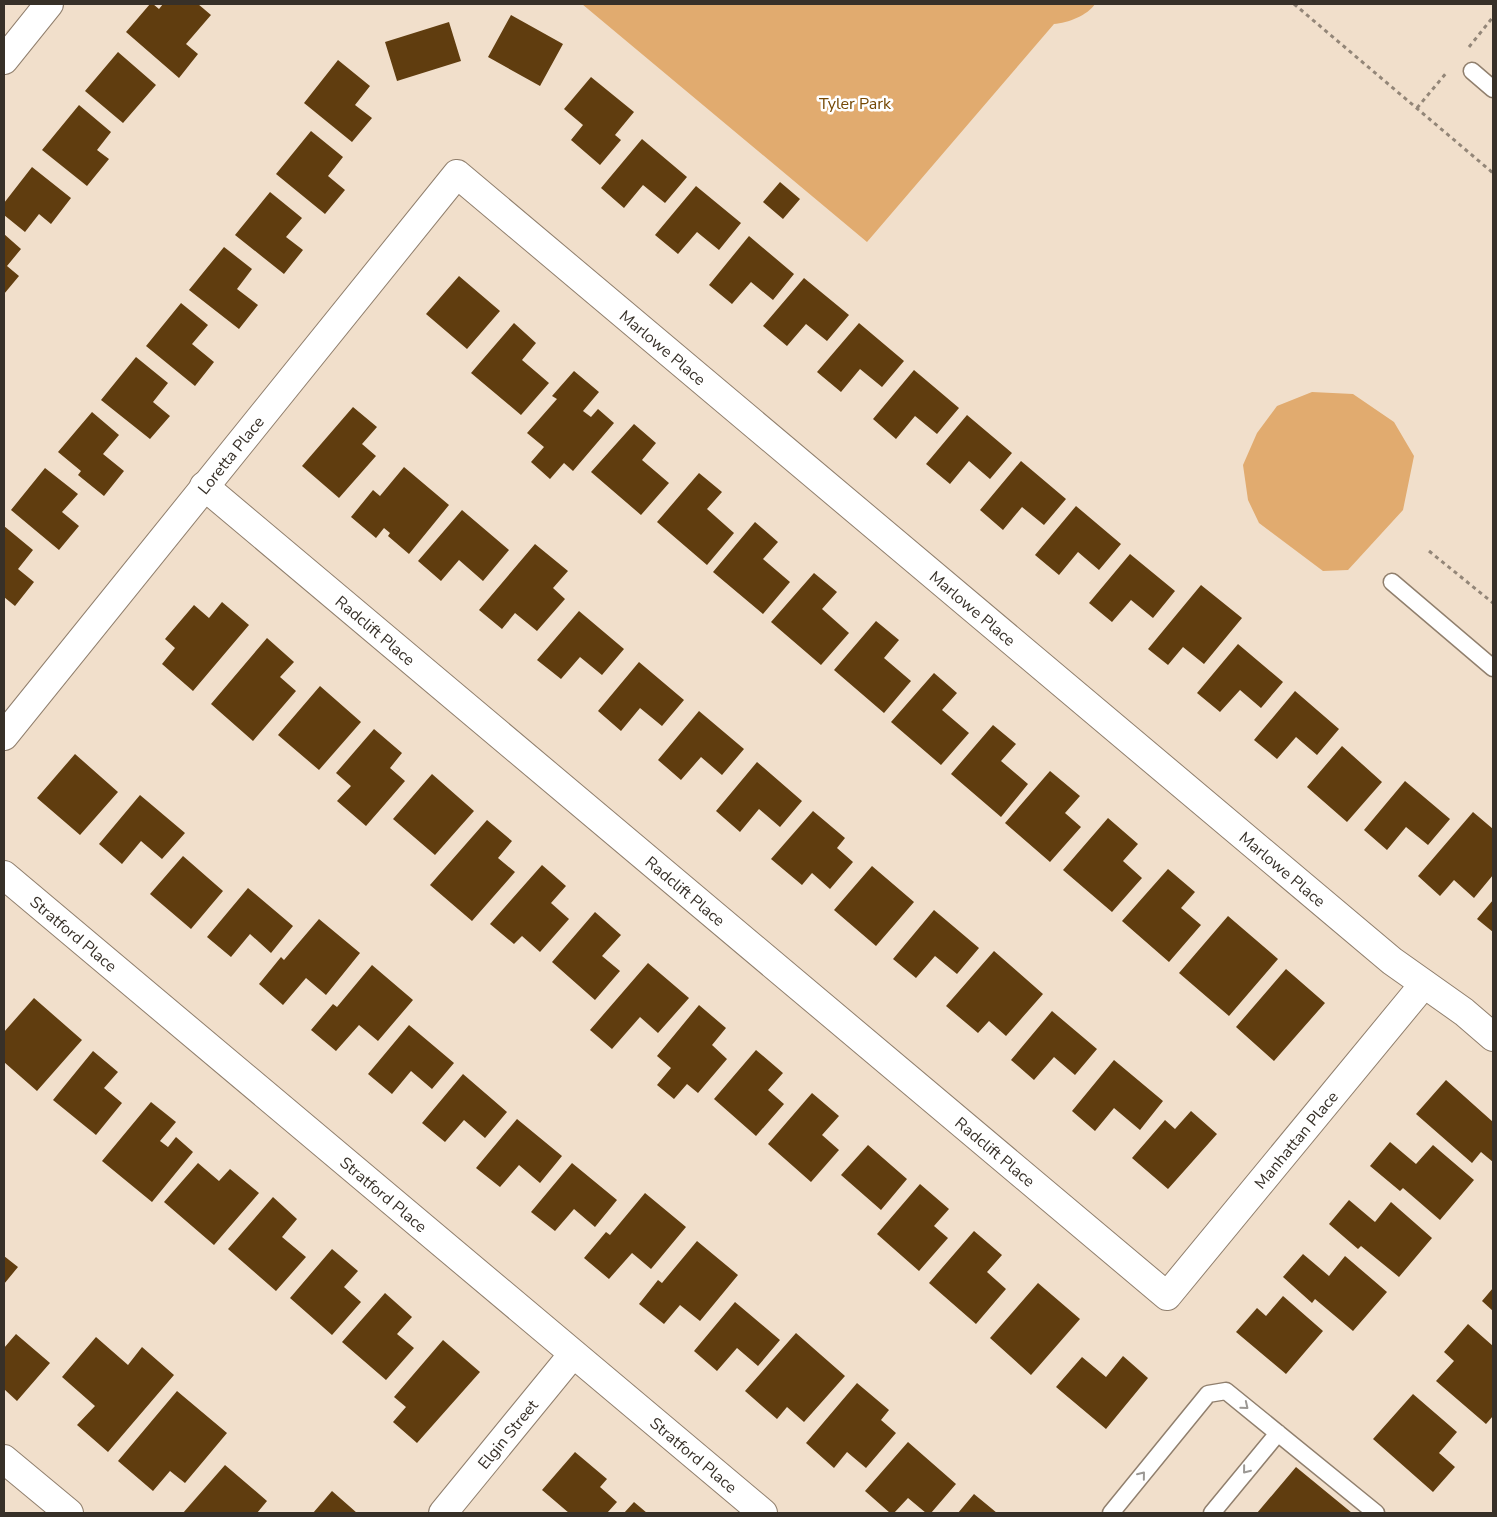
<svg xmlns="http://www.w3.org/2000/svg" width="1497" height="1517" font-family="'Nunito Sans',sans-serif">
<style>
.green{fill:#e1ab6f}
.building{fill:#603d0f}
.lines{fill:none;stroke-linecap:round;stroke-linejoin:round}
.lane-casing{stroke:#907f6d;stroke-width:19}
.street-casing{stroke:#907f6d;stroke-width:30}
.path{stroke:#938678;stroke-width:3;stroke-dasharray:4 4;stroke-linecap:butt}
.lane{stroke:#fff;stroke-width:16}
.street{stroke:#fff;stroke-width:28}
.oneway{stroke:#9b9894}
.labels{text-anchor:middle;stroke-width:5;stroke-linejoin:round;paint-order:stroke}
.park-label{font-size:16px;fill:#754804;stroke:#fff}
.street-label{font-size:16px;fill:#373028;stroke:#fff}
</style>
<rect width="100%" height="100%" fill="#f1dfcb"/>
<path class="green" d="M582,4h513c-7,11 -27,19 -41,20l-187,218z
M1312,392l41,2 41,28 20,34 -11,54 -55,60 -25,1 -64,-48 -11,-23 -5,-35 14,-32 20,-27z"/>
<path class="building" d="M150,4h3l6,5 4,-5h35l13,11 -25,29 12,10 -19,24 -53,-46z
M511,15l52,29 -23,42 -52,-29z
M449,22l12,39 -64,20 -12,-39z
M118,52l38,33 -33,38 -38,-32z
M338,60l32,26 -15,19 17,13 -20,24 -48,-39z
M591,77l43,35 -19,23 6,5 -21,25 -29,-25 12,-15 -19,-16z
M79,105l32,27 -14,18 12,9 -22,27 -45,-36z
M311,131l32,26 -15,19 17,14 -20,24 -49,-40z
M642,139l45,38 -22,26 -22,-18 -19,23 -23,-20z
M32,167l39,31 -20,26 -12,-10 -14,18 -21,-17v-12z
M780,182l20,17 -17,20 -20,-17z
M696,186l45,37 -22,27 -22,-18 -19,22 -23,-19z
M270,192l32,26 -16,19 17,13 -19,24 -49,-39z
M4,234l17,15 -14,17 12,10 -15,18z
M749,236l45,38 -21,26 -22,-18 -19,22 -23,-19z
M224,247l28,22 -15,20 21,16 -19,24 -50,-39z
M459,276l41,35 -33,38 -41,-35z
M804,278l45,37 -22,26 -21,-17 -19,22 -24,-20z
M181,303l27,22 -16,19 22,18 -19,24 -49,-40z
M514,323l22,20 -14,17 27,23 -28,32 -50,-42z
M859,323l45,38 -22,26 -22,-18 -19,23 -24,-20z
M136,357l32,26 -15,19 17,14 -20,23 -49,-39z
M914,370l45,38 -22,26 -22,-18 -19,23 -23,-20z
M574,371l25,21 -16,19 8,6 7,-8 16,14 -41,48 -9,-8 -14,16 -19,-17 13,-15 -17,-14 30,-34 -5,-3z
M353,407l24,20 -15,17 14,12 -37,42 -37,-32z
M92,412l27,23 -16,19 21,17 -20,25 -26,-21 3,-4 -23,-19z
M967,415l45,38 -22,26 -21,-18 -19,23 -24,-20z
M634,424l22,19 -14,17 27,23 -28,32 -50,-43z
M1021,461l45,38 -22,26 -22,-18 -19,23 -23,-20z
M404,467l45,38 -40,49 -21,-18 2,-3 -6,-5 -8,10 -25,-21 22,-27 7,6z
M45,468l33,26 -16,18 17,14 -20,24 -48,-40z
M699,473l23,19 -15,17 27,24 -27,32 -50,-43z
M1076,506l45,38 -22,26 -21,-18 -19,23 -24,-20z
M462,510l47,40 -26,31 -24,-21 -18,21 -23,-20z
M755,522l23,20 -15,17 27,23 -27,32 -50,-42z
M4,526l29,24 -15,19 16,13 -19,24 -11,-9z
M535,544l33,27 -15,17 12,11 -28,32 -22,-18 -13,16 -23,-19z
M1130,554l45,37 -22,27 -22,-18 -19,22 -23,-19z
M814,573l23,19 -15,17 27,24 -28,32 -50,-43z
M1201,585l41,33 -38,46 -21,-17 -15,18 -20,-16z
M222,602l27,23 -56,66 -31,-27 13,-16 -10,-9 29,-34 15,13z
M579,611l45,38 -22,26 -22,-18 -19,22 -24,-19z
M876,621l23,19 -15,18 27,23 -27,32 -50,-43z
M267,638l27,24 -14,15 16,14 -43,50 -42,-37z
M1238,644l45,38 -22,26 -21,-18 -20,22 -23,-19z
M639,662l45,38 -22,26 -22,-18 -19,23 -23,-20z
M934,673l23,20 -15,17 27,23 -28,32 -50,-43z
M320,686l41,36 -42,48 -41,-35z
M1295,691l44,38 -22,26 -21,-18 -19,22 -23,-19z
M699,711l45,38 -22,26 -21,-18 -20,23 -23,-20z
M993,725l23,19 -15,17 27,23 -27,33 -50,-43z
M374,729l28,24 -12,15 15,13 -39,45 -29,-25 14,-15 -15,-13z
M1342,746l40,36 -35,40 -40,-35z
M75,754l43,38 -38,43 -43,-37z
M757,762l45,39 -22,26 -21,-18 -19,23 -24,-21z
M1050,771l30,25 -15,17 16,14 -31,35 -45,-39z
M432,774l42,37 -39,44 -42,-36z
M1405,781l45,38 -22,26 -22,-18 -19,23 -23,-20z
M140,795l45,38 -23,26 -21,-18 -19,23 -23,-20z
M813,811l32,27 -8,10 16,14 -23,27 -18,-16 -10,12 -31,-26z
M1473,812l20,17v46l-19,23 -20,-18 -14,16 -22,-20z
M1108,818l30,26 -15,17 19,17 -30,34 -49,-42z
M487,820l25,21 -14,17 17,14 -43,49 -42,-36z
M183,856l40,35 -32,38 -41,-35z
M542,865l24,21 -15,17 18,16 -29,33 -18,-16 -8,8 -24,-20z
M872,866l42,36 -38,44 -42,-36z
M1168,869l27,23 -14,16 20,17 -32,37 -47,-41z
M248,888l45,38 -22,27 -21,-19 -19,23 -24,-20z
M1493,900v32l-16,-13z
M934,910l45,38 -22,26 -22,-18 -19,22 -23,-19z
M595,912l26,23 -19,21 18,15 -25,29 -43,-38z
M1228,916l50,43 -49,57 -50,-43z
M319,919l41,34 -34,42 -20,-17 -23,27 -24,-21 22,-27 3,3z
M994,951l49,43 -37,42 -17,-15 -11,12 -32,-27z
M648,963l41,35 -31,35 -18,-16 -28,32 -22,-19z
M372,965l41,35 -35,41 -19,-16 -23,26 -25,-21 22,-26 4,3z
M1286,969l39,34 -51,58 -38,-34z
M34,998l48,42 -45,51 -33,-29v-30z
M699,1005l27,23 -14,17 15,14 -29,34 -11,-9 -13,15 -17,-14 14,-17 -14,-12z
M1052,1011l45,38 -22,26 -21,-18 -20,23 -23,-20z
M409,1025l45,38 -22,26 -21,-18 -19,23 -24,-20z
M756,1050l27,23 -15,17 16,14 -28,32 -42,-37z
M93,1051l25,21 -14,16 18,15 -26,32 -43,-35z
M1114,1060l49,41 -23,29 -26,-22 -19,23 -23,-20z
M463,1074l44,38 -22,26 -21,-18 -19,22 -23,-19z
M1446,1080l47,42v40l-12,-10 -9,11 -56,-49z
M812,1093l27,23 -17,19 17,15 -28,32 -43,-38z
M151,1102l25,20 -16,19 8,6 8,-10 17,15 -41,50 -50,-41z
M1191,1111l26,23 -49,55 -36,-31 33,-38 10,9z
M517,1119l45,37 -22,27 -21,-18 -19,22 -24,-19z
M1390,1142l26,22 17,-19 41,35 -34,40 -37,-32 -3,3 -30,-25z
M868,1145l39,34 -26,31 -40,-35z
M198,1163l21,18 11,-12 29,24 -45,52 -50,-43z
M572,1163l45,37 -22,27 -21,-18 -19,22 -24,-19z
M920,1184l29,25 -15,17 14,12 -29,33 -42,-37z
M645,1193l41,34 -35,42 -19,-16 -23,26 -25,-21 22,-26 4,3z
M273,1197l24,22 -15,18 24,20 -30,34 -48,-42z
M1349,1200l26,22 16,-20 41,36 -33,39 -38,-31 -3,3 -29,-25z
M974,1231l28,24 -15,17 19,17 -30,35 -47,-41z
M697,1241l41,34 -38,46 -20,-16 -16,19 -25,-20 19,-24 4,3z
M332,1249l26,22 -14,16 17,15 -29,33 -42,-37z
M1303,1254l26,22 16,-20 42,36 -34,39 -38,-32 -3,4 -29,-26z
M4,1256l14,11 -14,17z
M1038,1283l42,36 -49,56 -41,-37z
M1493,1288v23l-11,-10z
M385,1293l27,24 -15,17 17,14 -28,32 -44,-38z
M1283,1296l40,35 -37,43 -50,-42 21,-24 9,8z
M735,1302l45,38 -22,26 -21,-18 -20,23 -23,-20z
M1468,1324l25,22v70l-7,8 -50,-43 18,-20 -10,-9z
M796,1333l49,43 -41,46 -17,-15 -10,12 -32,-28z
M16,1334l34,29 -33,38 -13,-12v-41z
M96,1337l32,28 14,-18 32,28 -66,77 -31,-27 18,-19 -33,-29z
M443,1340l37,32 -63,71 -24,-21 13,-15 -12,-10z
M1123,1356l25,22 -42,51 -50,-42 26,-30 24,20z
M857,1383l32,27 -8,10 15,13 -30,35 -19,-16 -13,16 -28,-25z
M177,1391l50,42 -42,50 -15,-12 -17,20 -35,-30z
M1413,1394l44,38 -18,21 16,14 -22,25 -60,-53z
M908,1442l48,42 -25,29h-5l-18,-15 -14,15h-4l-25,-22z
M575,1452l32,27 -7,8 17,15 -10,11h-38l-27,-23z
M225,1465l42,36 -10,12h-74z
M1296,1467l56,46h-95z
M332,1491l25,22h-44z
M974,1494l23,19h-39z
M634,1502l13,11h-23z"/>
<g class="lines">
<g class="lane-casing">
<path id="lane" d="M1472,71l21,18
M1392,582l101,86
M1111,1513l97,-119 18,-3 150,122
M1212,1513l66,-80"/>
</g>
<g class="street-casing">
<g id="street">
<path d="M4,60l45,-56"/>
<path id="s1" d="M204,486l963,810 257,-312"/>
<path id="s2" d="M4,736l453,-562 935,787 72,51 29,25"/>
<path id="s3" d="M4,875l759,638"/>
<path d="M4,1459l65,54"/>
<path id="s4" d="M443,1513l130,-159"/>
</g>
</g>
<path class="path" d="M1294,4l199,169
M1469,47l24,-30
M1417,108l30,-36
M1429,551l64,52"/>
<use href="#lane" class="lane"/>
<use href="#street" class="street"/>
</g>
<defs><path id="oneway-chevron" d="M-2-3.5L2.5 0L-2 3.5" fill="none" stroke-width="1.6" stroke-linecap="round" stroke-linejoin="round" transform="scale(1.25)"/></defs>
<g class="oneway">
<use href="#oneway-chevron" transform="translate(1245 1406) rotate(39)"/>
<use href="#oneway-chevron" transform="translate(1246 1470) rotate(129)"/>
<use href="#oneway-chevron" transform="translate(1142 1475) rotate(-51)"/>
</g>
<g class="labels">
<g class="park-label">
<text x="855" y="109">Tyler Park</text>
</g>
<g class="street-label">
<text dy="6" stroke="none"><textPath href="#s2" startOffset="991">Marlowe Place</textPath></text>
<text dy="6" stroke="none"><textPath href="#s2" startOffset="361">Loretta Place</textPath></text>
<text dy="6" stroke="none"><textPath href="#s2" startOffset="1396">Marlowe Place</textPath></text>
<text dy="6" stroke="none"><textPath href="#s1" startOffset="224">Radclift Place</textPath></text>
<text dy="6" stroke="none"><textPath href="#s2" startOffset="1801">Marlowe Place</textPath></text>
<text dy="6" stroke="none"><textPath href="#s1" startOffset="629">Radclift Place</textPath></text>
<text dy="6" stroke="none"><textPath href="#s3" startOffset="91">Stratford Place</textPath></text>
<text dy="6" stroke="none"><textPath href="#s1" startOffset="1461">Manhattan Place</textPath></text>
<text dy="6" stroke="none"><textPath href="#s1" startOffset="1034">Radclift Place</textPath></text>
<text dy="6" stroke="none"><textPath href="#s3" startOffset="496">Stratford Place</textPath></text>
<text dy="6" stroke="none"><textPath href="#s4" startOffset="102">Elgin Street</textPath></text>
<text dy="6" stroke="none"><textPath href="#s3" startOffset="901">Stratford Place</textPath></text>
</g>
</g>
<rect width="1497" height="1517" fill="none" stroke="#373028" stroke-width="10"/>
</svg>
